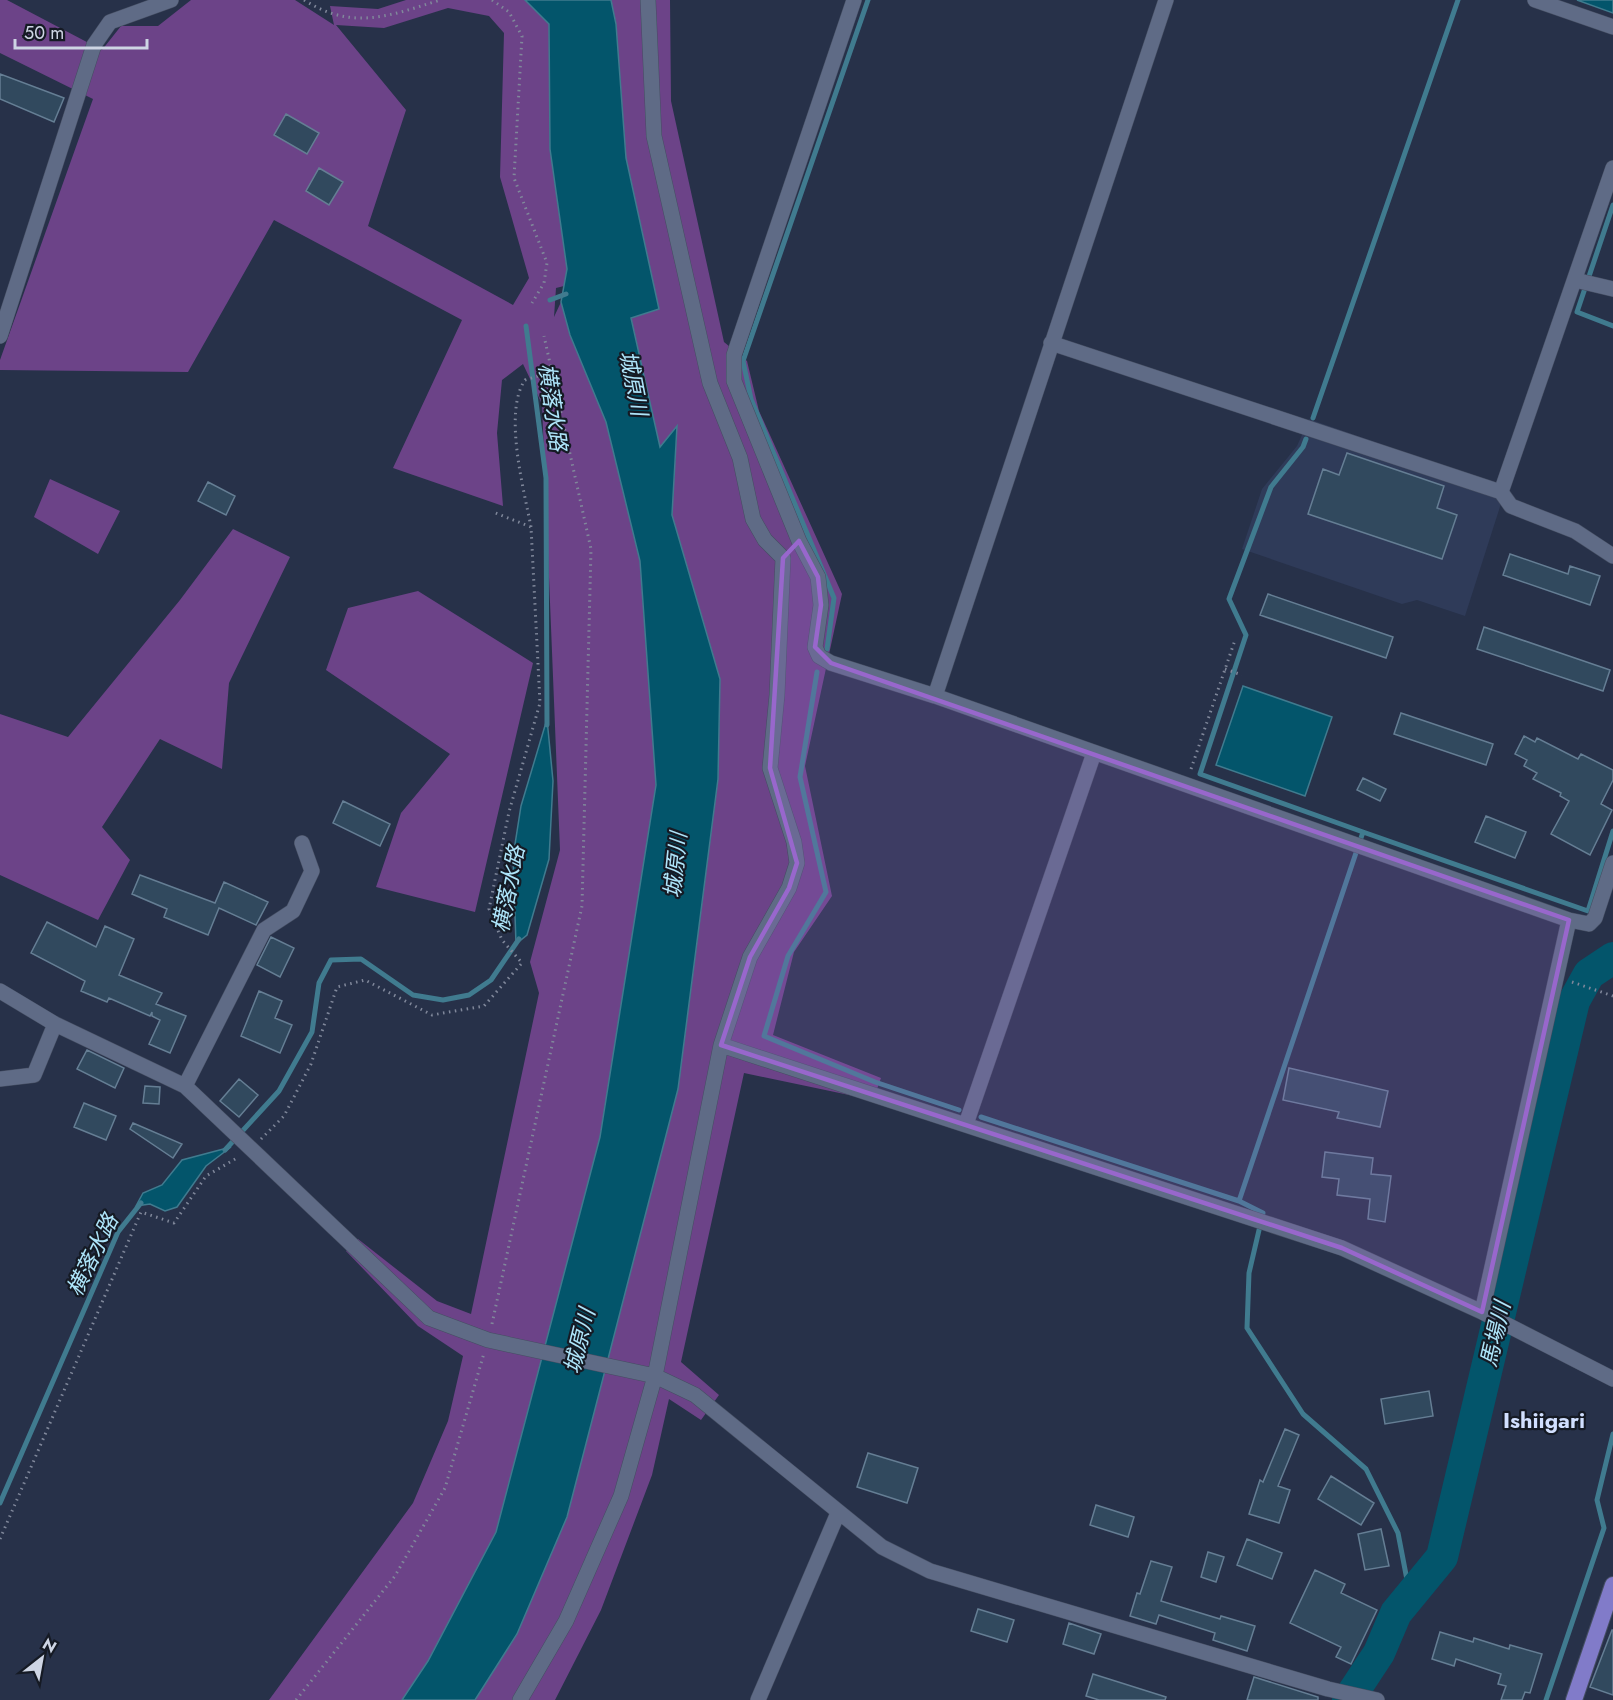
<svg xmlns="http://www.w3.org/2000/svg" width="1613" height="1700" font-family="Jost,'Noto Sans JP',sans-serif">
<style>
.built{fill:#2f3b59}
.green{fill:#6c4388;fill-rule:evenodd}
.water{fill:#03556b;stroke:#407b8f;stroke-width:1.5}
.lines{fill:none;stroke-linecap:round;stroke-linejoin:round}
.stream{stroke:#407b8f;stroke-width:5}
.river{stroke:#03556b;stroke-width:32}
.building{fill:#31495e;stroke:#657e94;stroke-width:1.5}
.minor-casing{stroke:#454e62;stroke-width:16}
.primary-casing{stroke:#454e62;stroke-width:18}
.path{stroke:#80889b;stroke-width:3;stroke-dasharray:1.5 4.5;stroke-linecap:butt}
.minor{stroke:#5f6b86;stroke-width:15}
.primary{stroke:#817bc9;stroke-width:16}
.marked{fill:#9867cc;fill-opacity:0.2;stroke:#9867cc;stroke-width:4.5;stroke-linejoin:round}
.labels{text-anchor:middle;stroke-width:4.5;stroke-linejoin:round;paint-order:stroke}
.water-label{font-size:22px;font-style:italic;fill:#aee5fa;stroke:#151a24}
.neighbourhood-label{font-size:22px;font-weight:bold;fill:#d1dffe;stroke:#151a24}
</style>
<rect width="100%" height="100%" fill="#273149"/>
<path class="built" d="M1309,419l197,69 -41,128 -48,-16 -15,4 -160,-55 20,-60 35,-43z"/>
<path class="green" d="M0,0h7l95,50 19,-24h37l33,-26h104l39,25 -4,-19 48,3 28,-9h119l24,24 1,125 17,120 -3,17 -8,2 -2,29 7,-15 9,33 36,87 34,139 16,224 -56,352 -104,395 -68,129 -26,39h-133l144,-197 35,-82 15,-65 -45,-30 -72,-75 12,-12 79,62 34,13 68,-321 -9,-31 30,-112 -18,-446 -19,-40 -21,16 -5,53 6,73 -110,-38 69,-148 -188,-100 -86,152 -188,-2v-10l93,-261 -93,-46zM448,8l41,8 15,17 -4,144 29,101 -16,27 -145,-79 38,-116 -70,-85 48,3z
M611,0h59l1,101 53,241 23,19 12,50 83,183 -37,172 27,130 -38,56 -21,83 108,43 -8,22 -129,-27 -63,289 38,33 -18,25 -32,-21 -17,76 -51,135 -46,90h-80l42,-66 161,-545 40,-310 2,-100 -48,-164 5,-88 -17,20 -29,-130 28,-8 -33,-151 -10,-134z
M50,479l70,32 -22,43 -64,-37z
M233,529l57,28 -61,126 -7,86 -62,-30 -58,88 28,33 -32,60 -98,-45v-161l68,23 112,-137z
M418,591l115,72 -58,249 -99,-25 25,-74 49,-59 -124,-84 22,-62z"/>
<path class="water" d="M525,0h86l5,24 10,134 33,151 -28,9 29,129 17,-21 -5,89 48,164 -2,100 -40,310 -111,428 -50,117 -42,66h-73l26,-39 68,-129 104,-395 56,-352 -16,-224 -34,-139 -36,-87 -9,-33 6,-33 -17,-120 -1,-125z
M1577,0h36v13z
M1243,686l89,31 -27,79 -89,-31z
M547,719l6,62 -4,78 -22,76 -11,9 -3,-87 8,-51z
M231,1147l-25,19 -29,41 -12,4 -15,-7 -14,2 7,-13 19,-8 20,-25z"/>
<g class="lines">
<path class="stream" d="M1613,205l-36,107 36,14
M550,300l16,-6
M526,326l20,152 1,247
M1313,418l145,-418
M1306,439l-3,8 -32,40 -42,112 17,36 -46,139 163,58 -124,369 24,12 -14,60 -2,55 56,86 63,55 32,64 10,52 -12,28
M827,649l7,-51 -83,-199 -8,-38 125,-361
M817,672l-17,105 26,115 -38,64 -24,80 111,46 84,28
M1363,832l225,79 25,-80
M981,1117l258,84
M225,1150l54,-59 33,-59 7,-49 12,-23 30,-1 52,36 30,5 26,-5 22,-15 28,-41
M0,1503l118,-271 23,-29
M1546,1700l58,-172 -7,-28 16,-66"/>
<path class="river" d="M1348,1700l31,-47 17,-40 46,-56 132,-556 15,-27 24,-16"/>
</g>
<path class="building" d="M0,74l64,24 -10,24 -54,-23z
M286,114l33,19 -12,21 -33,-19z
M319,168l24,14 -14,23 -23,-14z
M1347,453l97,33 -7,22 20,7 -15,44 -134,-45 15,-45 16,6z
M208,482l27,14 -9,19 -28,-14z
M1510,554l58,20 2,-8 30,10 -10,29 -87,-30z
M1268,594l125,43 -7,21 -126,-43z
M1484,627l126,43 -7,21 -126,-42z
M1401,713l92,31 -7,21 -92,-31z
M1524,736l11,6 2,-4 41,21 3,-5 32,16v10l-12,24 11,6 -22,45 -39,-21 18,-33 -9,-5 1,-3 -28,-14 4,-6 -13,-7 3,-6 -12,-6z
M1363,778l23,11 -6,12 -23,-11z
M343,801l47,23 -10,22 -47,-23z
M1486,816l40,16 -11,26 -40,-16z
M140,875l75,28 9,-21 44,20 -12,23 -37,-17 -11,27 -44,-18 3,-8 -35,-15z
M47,922l49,25 9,-21 29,13 -15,36 43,18 -6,11 30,12 -16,37 -21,-9 11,-24 -8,-4v-4l-2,4 -41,-18 -2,4 -26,-11 4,-10 -54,-28z
M271,937l23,11 -14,29 -23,-12z
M259,991l23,10 -7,17 17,7 -12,28 -39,-17z
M87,1050l37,18 -9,20 -38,-19z
M1289,1068l99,23 -8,36 -43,-9 2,-6 -56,-12z
M239,1079l19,16 -19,22 -19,-16z
M145,1086l15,1 -1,17 -16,-1z
M84,1103l32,13 -10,24 -32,-13z
M133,1123l49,21 -9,14 -43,-29z
M1325,1152l48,6 -2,16 20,2 -6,46 -17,-3 2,-20 -33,-4 2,-16 -17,-2z
M1429,1391l4,25 -48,8 -4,-25z
M1285,1429l14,6 -21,51 12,4 -11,33 -30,-9 11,-34 3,2z
M868,1453l50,15 -11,35 -50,-16z
M1331,1476l43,27 -13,22 -43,-26z
M1096,1505l38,12 -6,20 -38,-12z
M1381,1529l8,37 -24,4 -7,-36z
M1247,1539l35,14 -10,26 -35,-14z
M1208,1552l16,5 -8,25 -15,-5z
M1151,1561l21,6 -11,34 59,18 1,-3 34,10 -8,25 -34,-11 2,-7 -56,-18 -3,9 -26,-8 7,-23 3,1z
M1315,1570l30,14 -4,9 36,17 -26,54 -15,-7 5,-10 -51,-24z
M978,1609l36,11 -7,22 -36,-11z
M1069,1623l32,11 -7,20 -31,-10z
M1612,1630h1v65l-23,-8z
M1440,1632l33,10 1,-4 35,11 1,-4 32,9 -12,39 -5,-1 -3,8h-21l5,-14 -8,-2 3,-10 -45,-15 -2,7 -22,-7z
M1093,1674l73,23 -1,3h-66l-13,-4z
M1254,1677l64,20v3h-71z"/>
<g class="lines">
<g class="minor-casing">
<path id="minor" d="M854,0l-120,355v26l65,160 19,36 3,28 -6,42 4,9 12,7 104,33 634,224 20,4 6,-6 18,-55
M1535,0l78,27
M1575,280l38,9
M0,336l94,-291 16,-23 61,-22
M1051,343l450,149 10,14 64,25 38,25
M1501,492l112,-324
M935,696l231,-696
M0,991l55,33 130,62 244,232 59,22 167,36 40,19 187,152 48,24 398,118 49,11
M721,1045l621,203 140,64 131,67
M0,1079l34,-4 21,-51
M185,1086l79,-156 29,-19 19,-40 -10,-28
M966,1124l128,-371
M1482,1312l87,-392
M520,1700l46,-79 55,-125 34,-120 66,-331 29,-88 39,-69 8,-25 -3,-21 -24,-74 7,-73 6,-137 -18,-18 -12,-21 -13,-61 -30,-75 -56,-247 -6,-136
M758,1700l80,-187"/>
</g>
<g class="primary-casing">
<path id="primary" d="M1574,1700l39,-115"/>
</g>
<path class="path" d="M304,0c49,31 85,16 136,0
M492,0l17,12 13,24 -8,142 33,85 -3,20 -12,20
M531,527c-7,-37 -28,-115 -6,-147l13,-4 16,2
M1225,669l17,6
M1191,769l44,-129
M1572,982l41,14
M261,1139l23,-23 27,-52 26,-77 28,-7 67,35 52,-9 38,-43 -20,-23 -13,-31 20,-97 31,-109 -9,-176 -38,-15
M492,1324l90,-418 9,-357 -47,-213
M0,1539l141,-327 33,11 32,-47 31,-18
M296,1700l99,-124 50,-88 39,-135"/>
<use href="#minor" class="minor"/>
<use href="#primary" class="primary"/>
</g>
<path class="marked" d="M799,541l19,36 3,28 -6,42 16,16 738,257 -87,392 -140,-64 -621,-203 29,-88 39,-69 8,-25 -27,-95 13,-210z"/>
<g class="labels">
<g class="water-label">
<text transform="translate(634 383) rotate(79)" y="8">城原川</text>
<text transform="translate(553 407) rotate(82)" y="8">横落水路</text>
<text transform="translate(675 865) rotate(-84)" y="8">城原川</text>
<text transform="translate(508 889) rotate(-79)" y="8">横落水路</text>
<text transform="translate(92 1255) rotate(-64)" y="8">横落水路</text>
<text transform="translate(1495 1334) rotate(-77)" y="8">馬場川</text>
<text transform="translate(579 1341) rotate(-76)" y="8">城原川</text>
</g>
<g class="neighbourhood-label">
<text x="1544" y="1428">Ishiigari</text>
</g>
</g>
<g transform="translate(42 1658) rotate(31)" stroke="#151a24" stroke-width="4.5" paint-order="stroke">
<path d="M0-4.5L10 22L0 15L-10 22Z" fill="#ced5e4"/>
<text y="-9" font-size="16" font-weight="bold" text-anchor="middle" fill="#ced5e4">N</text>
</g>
<path d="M15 39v9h132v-9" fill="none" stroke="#ced5e4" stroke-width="3"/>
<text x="24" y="39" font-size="18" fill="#ced5e4" stroke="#151a24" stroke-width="4.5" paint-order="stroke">50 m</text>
</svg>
